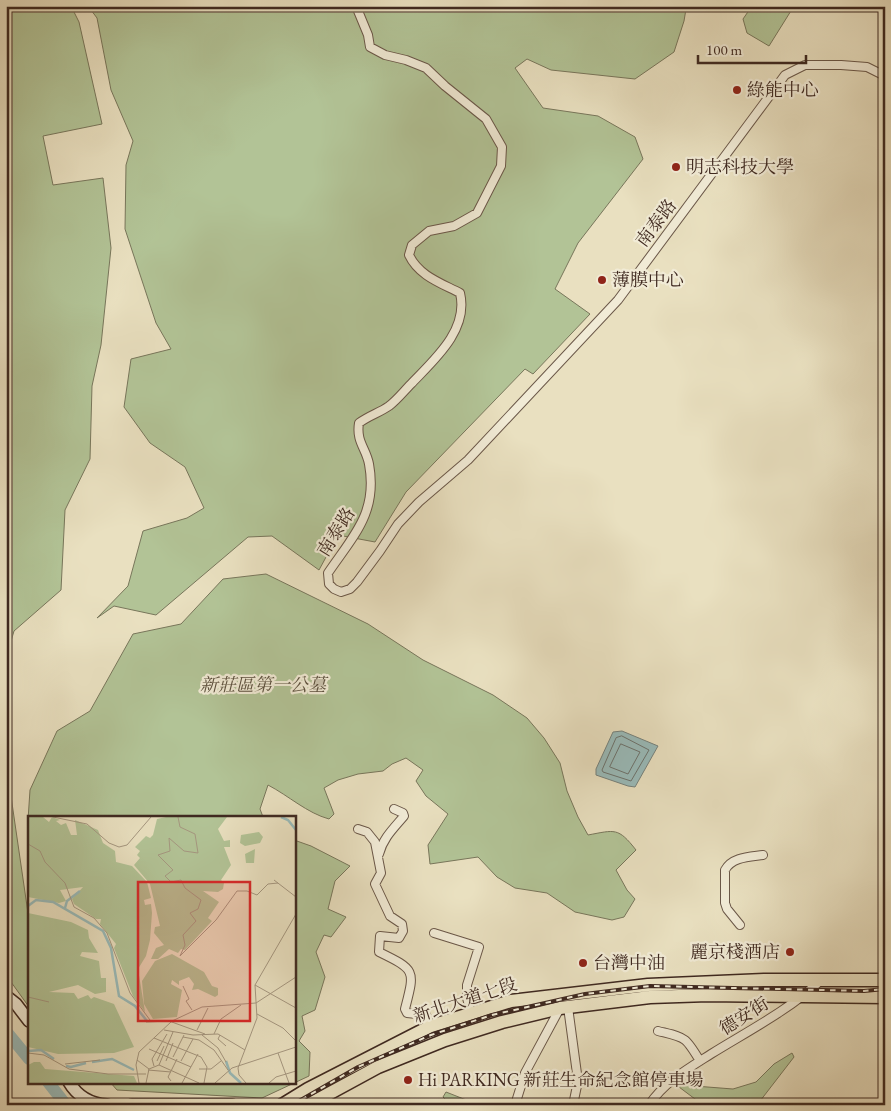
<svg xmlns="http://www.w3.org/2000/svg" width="891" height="1111" font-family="'EB Garamond','Noto Serif TC',serif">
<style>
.green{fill:#b2c396;stroke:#78765b}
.water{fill:#99bbba;stroke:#75817c}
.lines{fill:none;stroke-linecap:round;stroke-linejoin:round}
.shore{stroke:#6c726d;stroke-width:1}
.river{stroke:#99bbba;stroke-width:12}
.street-casing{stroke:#6a5748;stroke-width:10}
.secondary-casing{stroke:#3f2920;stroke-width:14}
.primary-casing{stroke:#3f2920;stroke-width:15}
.street{stroke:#f1ebd6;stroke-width:8}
.secondary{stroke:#f1ebd6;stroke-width:11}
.primary{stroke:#e9e0c0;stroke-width:12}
.rail-casing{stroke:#3f2920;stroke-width:4}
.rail{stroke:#f1ebd6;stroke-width:2;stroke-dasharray:5.5;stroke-linecap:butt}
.poi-dot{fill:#8f2418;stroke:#f1ebd6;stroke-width:2}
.labels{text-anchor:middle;stroke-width:4.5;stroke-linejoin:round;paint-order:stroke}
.poi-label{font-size:18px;fill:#3f2920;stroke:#f1ebd6;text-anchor:start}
.street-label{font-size:18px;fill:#3f2920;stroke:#f1ebd6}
.park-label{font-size:18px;font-style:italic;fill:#5c503e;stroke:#f1ebd6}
.inset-river{fill:none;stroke:#99bbba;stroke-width:2.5}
.inset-road{fill:none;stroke:#a59780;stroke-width:1}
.view{fill:#d62828;fill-opacity:0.15;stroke:#d62828;stroke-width:2.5}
.inset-edge{fill:none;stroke:#3f2920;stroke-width:2.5}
</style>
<rect width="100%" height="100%" fill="#e9e0c0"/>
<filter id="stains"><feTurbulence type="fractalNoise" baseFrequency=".004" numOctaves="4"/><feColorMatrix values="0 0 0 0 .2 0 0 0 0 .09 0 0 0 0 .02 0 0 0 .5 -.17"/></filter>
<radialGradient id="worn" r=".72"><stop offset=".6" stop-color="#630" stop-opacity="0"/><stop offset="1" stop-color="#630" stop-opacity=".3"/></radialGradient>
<path class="green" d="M6,6h65l8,16 23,102 -59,12 10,49 50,-7 8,70 -10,97 -9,41 -2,73 -25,51 -4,80 -47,41 -8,27z
M88,6h595l3,3 -2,12 -10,31 -39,27 -84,-9 -24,-11 -12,9 28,40 55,8 37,21 8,22 -65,84 -23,46 35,25 -57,60 -8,-5 -119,123 -31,50 -37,-7 -19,35 -47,-34 -24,1 -92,78 -42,-9 -17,12 31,-32 15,-55 44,-13 17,-10 -19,-41 -35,-24 -26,-36 7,-48 40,-10 -15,-26 -31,-94 1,-64 7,-24 -22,-51 -14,-72z
M752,6h42l-25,40 -22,-13 -4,-14z
M266,574l102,50 55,36 70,35 34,23 17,20 16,25 7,28 11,26 10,18c27,-5 30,-8 48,15l-20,20 11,20 8,9 -11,18 -12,3 -37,-8 -28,-19 -32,-5 -18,-11 -19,-20 -48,7 -2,-19 20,-31 -22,-18 -10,-15 7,-11 -17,-12 -14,6 -9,7 -25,3 -20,6 -14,8 10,26 -5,5c-22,-6 -40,-23 -61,-34l-8,24 3,8h-234v6l-1,-3 2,-30 27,-59 33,-20 43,-77 48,-10 42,-45z
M6,762l23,158v87l-23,-32z
M294,840l17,6 39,20 -15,15 -7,28 18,8 -15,20 -7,-2 -8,17 9,25 -10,33 -13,6 3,15 -6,10 11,11 -1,24 -47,22 -145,-8 -7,-8h184z
M792,1053l2,4 -37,48h-54l-24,-18 3,-2 51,4 23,-7 18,-18z
M446,1092l33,13h-28l-8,-8z"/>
<path class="water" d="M622,731l36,15 -23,41 -7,-1 -32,-11v-6l17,-37z"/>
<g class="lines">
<path class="shore" d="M622,736l27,14 -18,31 -28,-9 -1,-2 14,-32z
M621,744l19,8 -12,22 -18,-7z"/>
<path class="river" d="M6,1031l23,28
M48,1082l18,23"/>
<g class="street-casing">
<path id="street" d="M356,6l12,29 2,12 15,8 21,5 20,8 19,18 41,33 16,28 -1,19 -24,47 -23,13 -25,5 -17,14 -3,10c10,21 32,28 51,38 9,37 -26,67 -49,91 -7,7 -14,16 -22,22 -10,7 -19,9 -30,17 -3,19 7,25 10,41 9,49 -16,72 -41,109l1,11 5,5 7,3 9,-3 7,-7 23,-31 18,-27 21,-22 49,-42 150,-160 167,-225 20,-10h36l26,2 18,9
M358,829l9,3 8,10 6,31 -6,11 15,32 12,8 1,7 -4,7 -19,-2 -1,16c37,18 36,18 26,57l2,4 19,2 5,11
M379,854c4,-16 15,-26 25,-38l-1,-3 -9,-4
M740,925l-13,-16 -2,-6v-33c7,-13 24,-13 38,-15
M434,933l45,14 -12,38v13l4,15
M568,1007l10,74 -5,24
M658,1031c28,7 27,5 42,30
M515,1105l10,-32 35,-65
M649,1105c15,-23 40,-37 62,-51 37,-23 78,-44 109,-73"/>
</g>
<g class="secondary-casing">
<path id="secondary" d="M6,996l10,8 13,17
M69,1082c8,14 22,22 38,23
M132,1105h100"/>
</g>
<g class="primary-casing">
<path id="primary" d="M282,1105l26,-16 123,-63 80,-25 137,-16 116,-5h121
M308,1105l70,-38 67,-27 57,-18 58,-14 90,-11 58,-2 177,2"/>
</g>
<use href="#street" class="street"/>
<use href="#secondary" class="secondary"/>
<use href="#primary" class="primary"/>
<g class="rail-casing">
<path id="rail" d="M292,1105l66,-38 73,-32 61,-20 93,-21 65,-8 214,5 21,-2"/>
</g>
<use href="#rail" class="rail"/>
</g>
<g class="poi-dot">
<circle cx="737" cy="90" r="5"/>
<circle cx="676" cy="167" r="5"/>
<circle cx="602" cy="280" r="5"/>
<circle cx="790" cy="952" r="5"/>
<circle cx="583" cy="963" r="5"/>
<circle cx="408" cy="1080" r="5"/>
</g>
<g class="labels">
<g class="poi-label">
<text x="747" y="96">綠能中心</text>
<text x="686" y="173">明志科技大學</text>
<text x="612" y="286">薄膜中心</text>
<text x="780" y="958" text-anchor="end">麗京棧酒店</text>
<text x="593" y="969">台灣中油</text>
<text x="418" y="1086">Hi PARKING 新莊生命紀念館停車場</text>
</g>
<g class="street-label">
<text transform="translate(656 223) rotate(-53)" y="6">南泰路</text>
<text transform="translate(336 532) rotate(-58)" y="6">南泰路</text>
<text transform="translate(465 1000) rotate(-18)" y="6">新北大道七段</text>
<text transform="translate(744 1016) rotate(-32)" y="6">德安街</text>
</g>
<g class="park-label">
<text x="263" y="691">新莊區第一公墓</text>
</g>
</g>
<g transform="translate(28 816)">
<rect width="268" height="268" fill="#e9e0c0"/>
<path d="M0,1h15l6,5 3,-5 8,3 -4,1 5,4 5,-2 5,12h6l-2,-15 23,10 5,13 12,8 1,11 16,4 15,16 4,16 -7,2 1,5 6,-1 1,9 -2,27 -4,16 -8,13 7,43 -12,-16 -19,-48 2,-4 -16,-20 1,-5h-5l-22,-15 -2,-5 11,-12 -23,3 6,11 -7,2 -31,-6zM138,1h61l-9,12 6,12 6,-1v7h-6l7,18 -10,15 3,3 -1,6 -5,3 -15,-1 16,11 -11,16 4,3 -27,29 -4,-1 -3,4 -9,-4 -11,10h-7l5,-11 8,-3 -10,-12 1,-6 5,-1 -10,-42 -16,-19 6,-7 -3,-3 3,-4 -5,-4 11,-11 4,2 3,-3 4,-16zM231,16l4,5 -3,6 -15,3 -5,-3 1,-8zM227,33l-1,14h-8l-1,-9zM0,97l43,9 17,8 1,8 9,15 -16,-1 -2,4 19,5 2,17h5v14l-11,2 -17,-9 -29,7 25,1 4,6 10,-4 3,4 3,-2 20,7 20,43 -20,6 -56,1 -30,-7zM144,138l32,18 8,14 6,2v7l-3,2 -17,-8 -6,1 2,-6 -5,-7 -10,4v4l-7,-5 -1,4 11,6 -5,27 -24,2 -9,-15 -2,-23 13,-20zM6,246h6l5,7 89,7 3,7h-109v-18z" fill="#b2c396"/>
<path class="inset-river" d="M253,1l7,3 8,10M0,90l8,-6 17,2 50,29 8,17 8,48 16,10 12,15M37,92l2,-7 13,-10M0,235l13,-1 13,9M198,245l4,12 11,10M64,246l20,-3 22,11M38,250l5,1 15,-4"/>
<path class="inset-road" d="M25,1l34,7 22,19 10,4 8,-2 24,-28M150,1l2,10 15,7 3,19 -14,-2 -15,-13 1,13 -12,4 15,15 -8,6 6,6 10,-2 4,8 16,12 -3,9 -8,4 6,8 -13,14 2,10 -5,11 36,-36 21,-29h10l10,4 11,-11 10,-1M0,28l12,7 5,11 20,21 9,24 20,11 13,15 23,60 20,27M246,64l22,17M227,169l41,23M155,170l6,13 -3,2 6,9M0,181l21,5M229,198l26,14 13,13M118,206l23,-1 36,13M136,214l29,5 25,-1 27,16M169,214l11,-22M186,218l7,-15 20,-14M174,219l16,13 8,14M192,219l-2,4 8,7M155,221l16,3 15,10 14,20M126,222l47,19 6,10 -3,16M121,233l42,18M0,237l16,2 25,14 39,5h38M250,237l11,30M145,241l11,-22M109,244l12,9M129,245l7,-15M138,245l7,-18M153,245l12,-22M37,248l35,-4M131,249l14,-33M126,250l-2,-7 15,-25M210,252l1,7 7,8M210,252l19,-50 -2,-33 41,-71M171,253h12l10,-8M120,254l23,2M143,265l-3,-4 9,-18M111,267l-3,-18 3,-13 33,-31 30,-14 54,-4 40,-26M118,267l3,-14 10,-4 40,18M154,267l16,-29M187,267l17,-15 64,-21M241,267l7,-6 20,-6"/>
<path class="view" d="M110,66h112v139h-112z"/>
<rect width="268" height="268" class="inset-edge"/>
</g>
<rect width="891" height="1111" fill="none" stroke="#e9e0c0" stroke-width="25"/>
<rect x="8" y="8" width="876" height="1096" fill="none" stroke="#3f2920" stroke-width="2.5"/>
<rect x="12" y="12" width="866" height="1086" fill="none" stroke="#3f2920"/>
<path d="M698 55v8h108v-8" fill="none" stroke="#3f2920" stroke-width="2.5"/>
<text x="706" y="55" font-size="15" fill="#3f2920" stroke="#f1ebd6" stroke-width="4" paint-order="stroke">100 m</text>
<rect width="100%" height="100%" filter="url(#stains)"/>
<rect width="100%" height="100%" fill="url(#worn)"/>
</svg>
